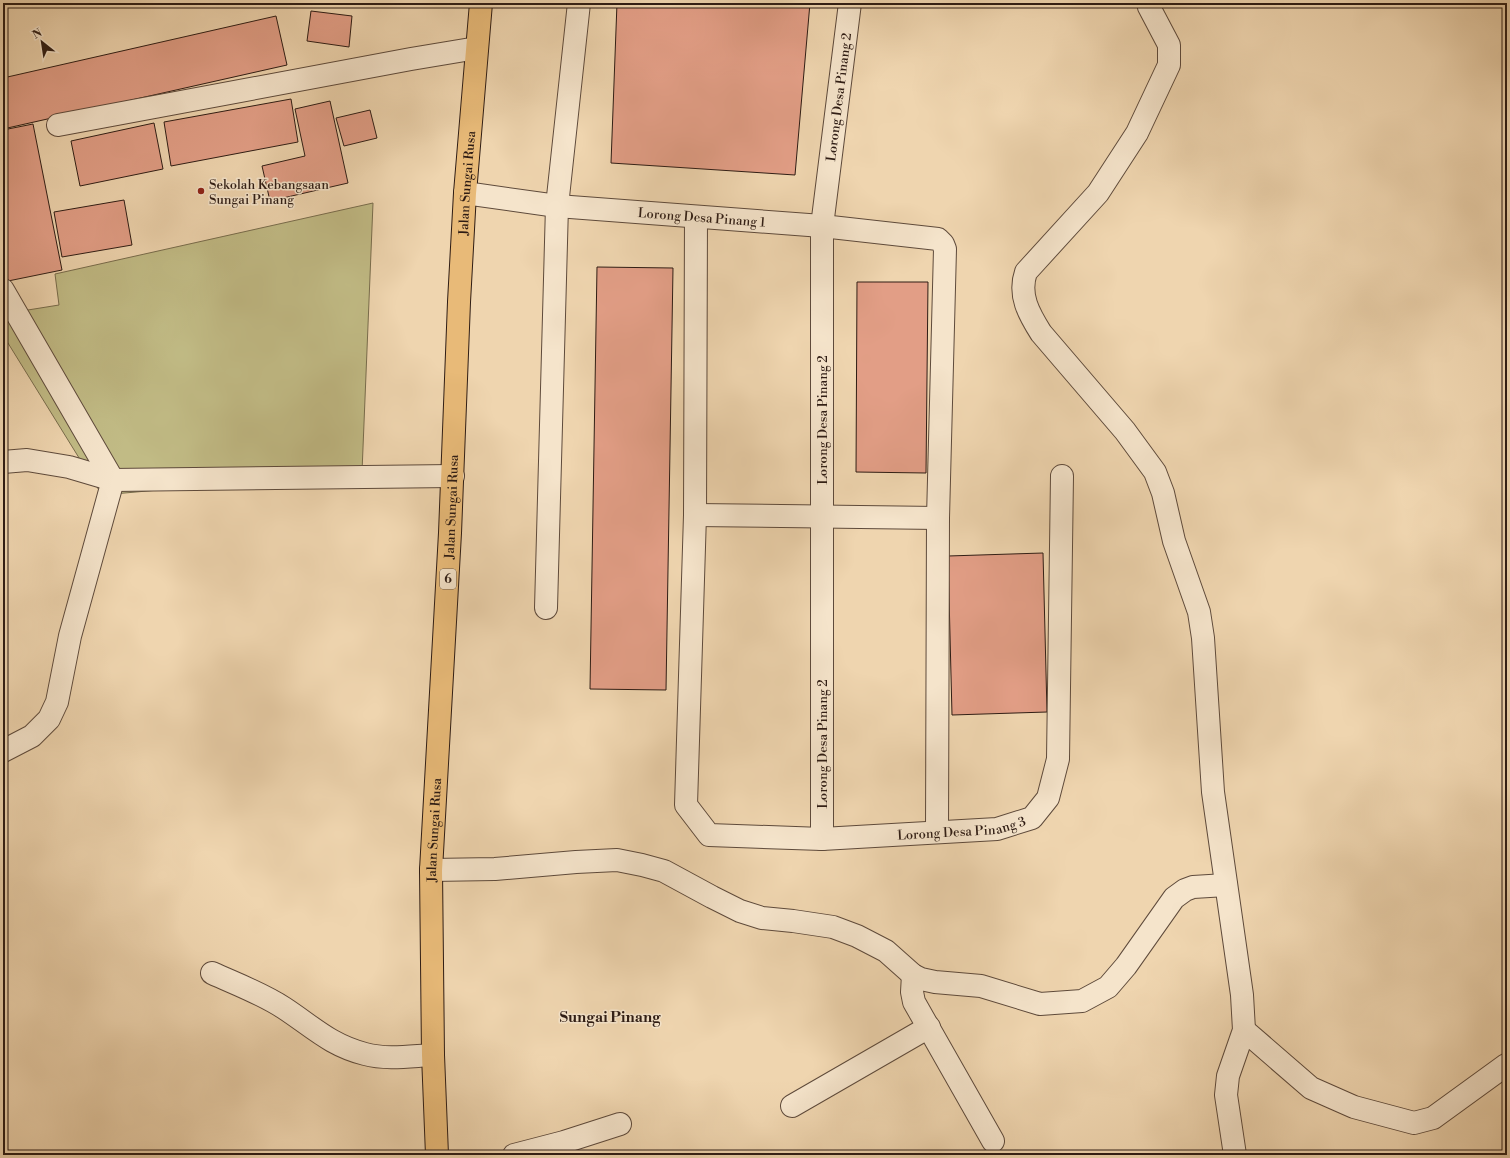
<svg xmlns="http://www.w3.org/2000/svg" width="1510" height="1158" font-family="'Libre Bodoni',serif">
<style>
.green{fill:#c1bb85;stroke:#786c4c}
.building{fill:#e29e86;stroke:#2e1c14}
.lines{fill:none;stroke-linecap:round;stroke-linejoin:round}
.minor-casing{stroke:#5e4a3b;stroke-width:24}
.major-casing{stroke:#2e1c14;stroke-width:24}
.minor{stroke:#f5e4cb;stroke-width:22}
.major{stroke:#e8ba78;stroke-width:22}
.poi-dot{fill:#8f2418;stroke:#f5e4cb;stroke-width:1.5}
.labels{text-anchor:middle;stroke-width:3;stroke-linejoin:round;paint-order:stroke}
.shield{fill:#f5e4cb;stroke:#6a584b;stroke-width:1}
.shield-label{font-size:12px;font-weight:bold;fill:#2e1c14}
.street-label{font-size:13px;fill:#2e1c14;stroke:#f5e4cb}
.poi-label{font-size:13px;fill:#2e1c14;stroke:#f5e4cb;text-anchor:start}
.quarter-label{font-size:15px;font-weight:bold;fill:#2e1c14;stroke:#f5e4cb}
</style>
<rect width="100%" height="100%" fill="#efd5af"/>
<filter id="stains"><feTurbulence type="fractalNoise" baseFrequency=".005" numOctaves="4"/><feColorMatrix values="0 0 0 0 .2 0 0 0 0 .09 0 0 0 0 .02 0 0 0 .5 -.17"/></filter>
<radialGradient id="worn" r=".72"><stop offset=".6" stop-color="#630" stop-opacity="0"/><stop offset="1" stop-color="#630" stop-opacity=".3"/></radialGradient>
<path class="green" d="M373,203l-11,269 -260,23 -99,-160v-21l56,-9 -4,-31z"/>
<path class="building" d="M617,3h193l-15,172 -184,-12z
M311,11l41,5 -3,31 -42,-6z
M276,16l11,49 -284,64v-51z
M291,99l7,43 -127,24 -7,-44z
M330,101l18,82 -78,18 -8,-35 43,-10 -10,-47z
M370,110l7,28 -33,8 -8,-28z
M154,123l9,46 -83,17 -9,-45z
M33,124l29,146 -54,11 -5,-25v-126z
M124,200l8,45 -70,12 -8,-45z
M597,267l76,1 -7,422 -76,-1z
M857,282h71l-2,191 -70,-1z
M1043,553l4,159 -95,3 -4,-159z"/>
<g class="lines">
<g class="minor-casing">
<g id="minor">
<path d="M1148,3l1,4 20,38v20l-32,68 -39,60 -72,79c-8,23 3,42 15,61l84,98 30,41 8,21 11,48 25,71 4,26 10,154 29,203 2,35 -16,46 -2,19 9,60"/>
<path d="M58,125l353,-66 66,-11"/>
<path id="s1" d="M465,193l92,13 265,20 116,13 5,5 2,5 -7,269 -1,314"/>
<path id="s2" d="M696,217l-1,298 -9,290 23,30 113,4 175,-10 35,-11 16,-20 10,-39 4,-283"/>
<path d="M3,290l110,190 -43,156 -13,66 -8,17 -17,17 -29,15"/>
<path d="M3,462l24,-2 42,7 44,13 340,-4"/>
<path d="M695,515l243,3"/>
<path d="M546,608l11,-402 22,-203"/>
<path id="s3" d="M822,839v-613l28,-223"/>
<path d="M431,870l64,-1 81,-7 41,-2 25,5 22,6 48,26 28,14 22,7 31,3 40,6 24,9 29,15 27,24 8,4 14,3 46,4 59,18 42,-3 26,-14 18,-21 48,-68 11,-8 8,-3 33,-2"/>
<path d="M212,973c24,11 49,20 72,35 29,19 46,37 81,46 22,6 46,2 68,1"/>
<path d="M913,975l-1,17 2,10 79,139"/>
<path d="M1244,1030l67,58 43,19 60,16 19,-5 73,-53"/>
<path d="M792,1106l137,-79"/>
<path d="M514,1155l50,-13 56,-18"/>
</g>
</g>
<g class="major-casing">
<g id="major">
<path id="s4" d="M437,1155l-4,-100 -2,-185 19,-337 9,-231 6,-109 16,-190"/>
</g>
</g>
<use href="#minor" class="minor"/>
<use href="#major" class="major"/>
</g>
<circle class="poi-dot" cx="201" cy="191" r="4"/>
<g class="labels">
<rect class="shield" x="440" y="569" width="16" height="20" rx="3"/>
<g class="shield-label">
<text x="448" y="583">6</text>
</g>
<g class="street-label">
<text dy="5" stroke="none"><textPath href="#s3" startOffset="743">Lorong Desa Pinang 2</textPath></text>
<text dy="5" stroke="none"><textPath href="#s4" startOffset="973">Jalan Sungai Rusa</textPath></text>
<text dy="5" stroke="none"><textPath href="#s1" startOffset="238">Lorong Desa Pinang 1</textPath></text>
<text transform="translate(822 420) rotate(-90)" y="5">Lorong Desa Pinang 2</text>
<text dy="5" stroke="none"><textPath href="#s4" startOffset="649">Jalan Sungai Rusa</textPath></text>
<text transform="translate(822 744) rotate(-90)" y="5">Lorong Desa Pinang 2</text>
<text dy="5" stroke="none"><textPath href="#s2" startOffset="879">Lorong Desa Pinang 3</textPath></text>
<text dy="5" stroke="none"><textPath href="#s4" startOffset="325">Jalan Sungai Rusa</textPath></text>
</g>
<g class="poi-label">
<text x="209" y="189">Sekolah Kebangsaan<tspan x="209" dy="15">Sungai Pinang</tspan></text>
</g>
<g class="quarter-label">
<text x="610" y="1022">Sungai Pinang</text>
</g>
</g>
<rect width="1510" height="1158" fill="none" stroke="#efd5af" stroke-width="16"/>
<rect x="4" y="4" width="1502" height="1150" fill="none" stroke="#2e1c14" stroke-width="2"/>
<rect x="8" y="8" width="1494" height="1142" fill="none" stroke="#2e1c14"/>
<g transform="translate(42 42) rotate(330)" stroke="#f5e4cb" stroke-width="3" paint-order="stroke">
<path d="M0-3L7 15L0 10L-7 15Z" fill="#2e1c14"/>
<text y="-6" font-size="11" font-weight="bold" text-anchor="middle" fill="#2e1c14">N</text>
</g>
<rect width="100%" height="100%" filter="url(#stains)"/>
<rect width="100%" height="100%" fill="url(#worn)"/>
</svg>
